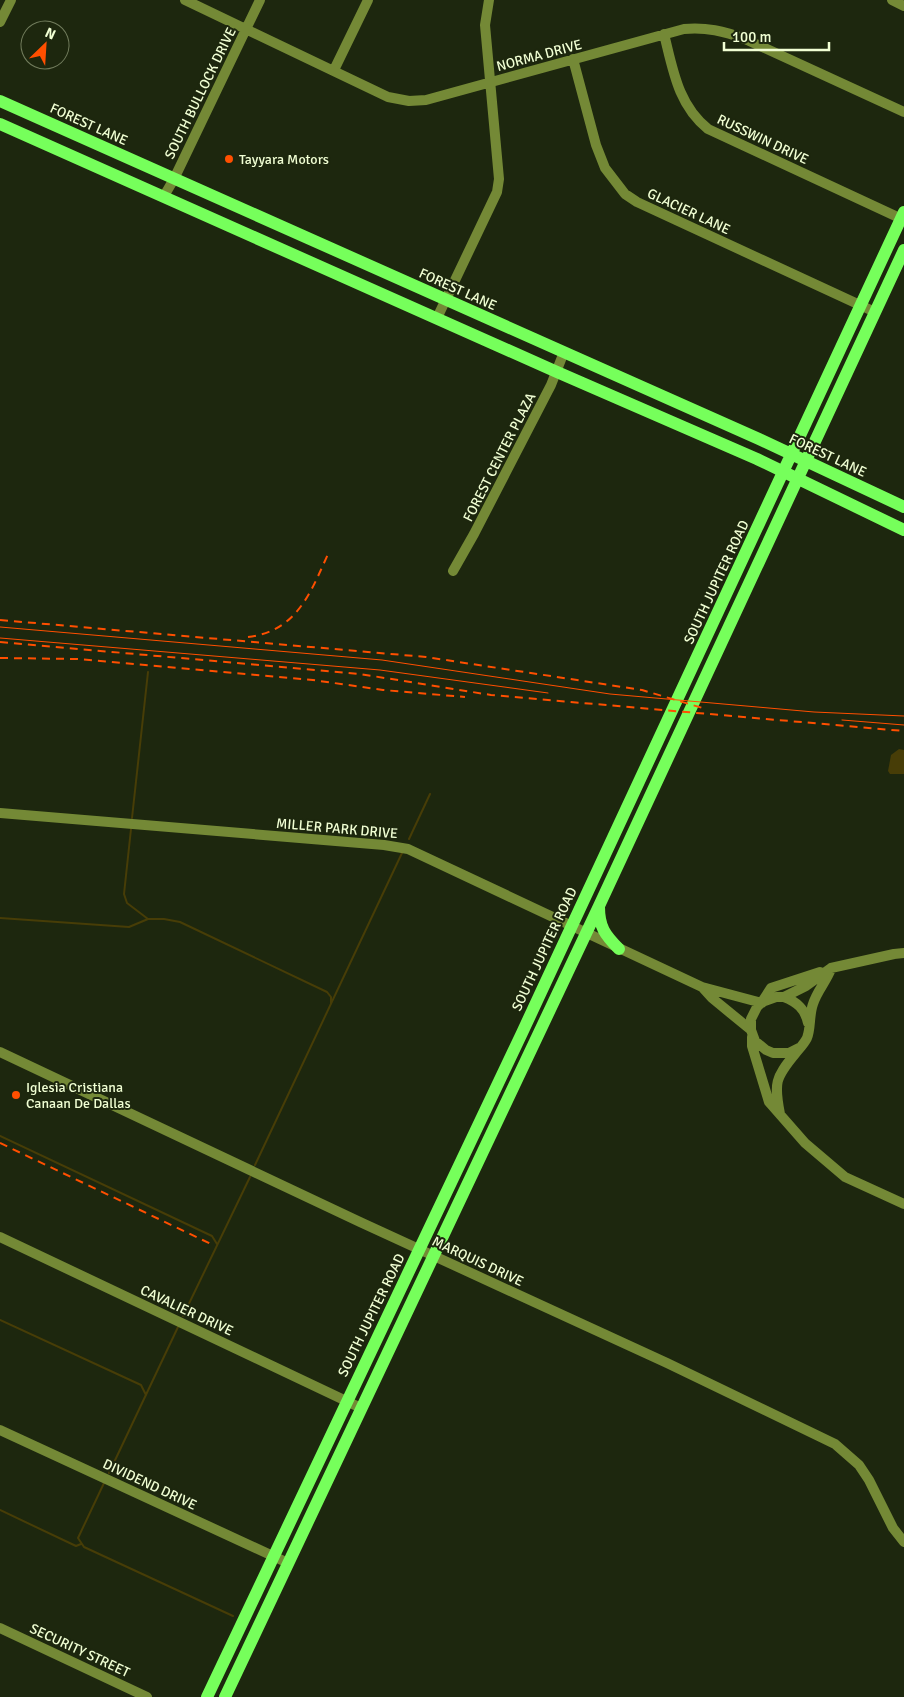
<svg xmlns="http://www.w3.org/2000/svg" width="904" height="1697" font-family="Signika,sans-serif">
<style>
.water{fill:#473d07}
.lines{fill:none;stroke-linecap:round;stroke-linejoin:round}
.stream{stroke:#473d07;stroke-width:2}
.minor{stroke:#748936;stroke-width:10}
.major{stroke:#76ff5b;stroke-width:12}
.tram{stroke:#ff4f00;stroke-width:1}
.rail{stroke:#ff4f00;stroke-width:2;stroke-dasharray:8 6;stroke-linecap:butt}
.poi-dot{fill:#ff4f00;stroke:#1d270e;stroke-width:2}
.labels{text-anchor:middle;stroke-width:4;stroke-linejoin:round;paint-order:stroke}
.street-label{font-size:14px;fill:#f1ffd4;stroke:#1d270e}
.poi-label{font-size:14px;fill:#f1ffd4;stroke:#1d270e;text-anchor:start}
</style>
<rect width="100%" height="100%" fill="#1d270e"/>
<path class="water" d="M899,749l5,1v24h-14l-2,-3 3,-16z"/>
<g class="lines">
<path class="stream" d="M132,818l16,-146
M131,829l-7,65 3,9 21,16h16l16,3 147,70 4,5v7
M409,839l21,-45
M0,918l129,9 19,-8
M0,1136l212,100 5,8
M255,1165l147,-312
M183,1316l67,-139
M0,1320l141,65 5,10
M109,1473l69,-146
M104,1483l-26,55 6,9 149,69
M0,1510l76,36 5,-2"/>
<path class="minor" d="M185,0l203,97 21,4 17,-1 258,-71c22,-2 40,2 61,10l159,73
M892,0l12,6
M0,22l11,-22
M664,34c9,36 14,71 44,95l196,91
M573,59l23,86 9,23 20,26 12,8 238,110
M334,70l34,-70
M164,196l10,-17 86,-179
M437,318l60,-126 2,-13 -14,-154 4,-25
M453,571l21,-37 77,-149 13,-33
M0,813l384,32 24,4 294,138 60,16
M702,987l10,11 39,32
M784,997c13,5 21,12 24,26
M762,1002l9,-14 49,-16
M752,1037v9l17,56 36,41 40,34 59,27
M799,1048l-10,5h-16l-7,-3 -11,-9 -4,-11v-11l6,-12 5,-5 14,-5h8l22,-11 25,-18 63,-14 10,-1
M0,1052l360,170 307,141 168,81 24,21 10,15 24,48 11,14
M780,1114c-6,-31 -5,-36 15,-60 4,-5 9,-10 12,-16 4,-10 2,-23 6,-34 4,-13 13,-22 18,-35
M0,1237l361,171
M0,1430l288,133
M0,1628l147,69"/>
<path class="major" d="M0,101l759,338 145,68
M0,124l557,248 200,87 147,71
M599,907c0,20 6,28 20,42
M207,1697l315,-664 382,-821
M225,1697l374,-791 305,-656"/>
<path class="tram" d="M0,627l382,33 228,34 204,18 90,4
M0,638l380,32 168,23
M842,720l62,5"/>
<path class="rail" d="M0,620l426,37 216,33 64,19
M248,637c50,-6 63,-46 81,-85
M0,642l360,32 131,21 413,36
M0,658l77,1 236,21 70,10 82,7
M0,1143l213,102"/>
</g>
<g class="poi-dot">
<circle cx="229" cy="159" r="5"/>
<circle cx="16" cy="1095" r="5"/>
</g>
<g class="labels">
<g class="street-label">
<text transform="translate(539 55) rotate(-15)" y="5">NORMA DRIVE</text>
<text transform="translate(200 93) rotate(-64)" y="5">SOUTH BULLOCK DRIVE</text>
<text transform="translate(89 124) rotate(24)" y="5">FOREST LANE</text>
<text transform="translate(763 139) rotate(25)" y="5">RUSSWIN DRIVE</text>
<text transform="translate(689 211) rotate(25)" y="5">GLACIER LANE</text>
<text transform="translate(458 289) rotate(24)" y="5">FOREST LANE</text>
<text transform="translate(828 455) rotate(25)" y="5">FOREST LANE</text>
<text transform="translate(499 457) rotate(-63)" y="5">FOREST CENTER PLAZA</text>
<text transform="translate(716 582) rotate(-65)" y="5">SOUTH JUPITER ROAD</text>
<text transform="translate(337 828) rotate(5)" y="5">MILLER PARK DRIVE</text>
<text transform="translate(544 949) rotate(-65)" y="5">SOUTH JUPITER ROAD</text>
<text transform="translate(478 1261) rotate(25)" y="5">MARQUIS DRIVE</text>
<text transform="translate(187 1310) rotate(25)" y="5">CAVALIER DRIVE</text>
<text transform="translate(371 1315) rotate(-64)" y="5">SOUTH JUPITER ROAD</text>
<text transform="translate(150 1484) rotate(25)" y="5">DIVIDEND DRIVE</text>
<text transform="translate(80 1650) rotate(25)" y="5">SECURITY STREET</text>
</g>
<g class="poi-label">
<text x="239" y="164">Tayyara Motors</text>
<text x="26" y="1092">Iglesia Cristiana<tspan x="26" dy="16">Canaan De Dallas</tspan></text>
</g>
</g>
<g transform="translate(45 45) rotate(25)"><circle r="24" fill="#1d270e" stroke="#727d5d"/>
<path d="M0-4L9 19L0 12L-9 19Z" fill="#ff4f00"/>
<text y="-8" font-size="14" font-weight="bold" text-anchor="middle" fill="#f1ffd4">N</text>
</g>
<path d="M724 42v8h105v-8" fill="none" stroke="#f1ffd4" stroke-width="2.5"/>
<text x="732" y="42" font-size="15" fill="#f1ffd4" stroke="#1d270e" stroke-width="4" paint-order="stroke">100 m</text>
</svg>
